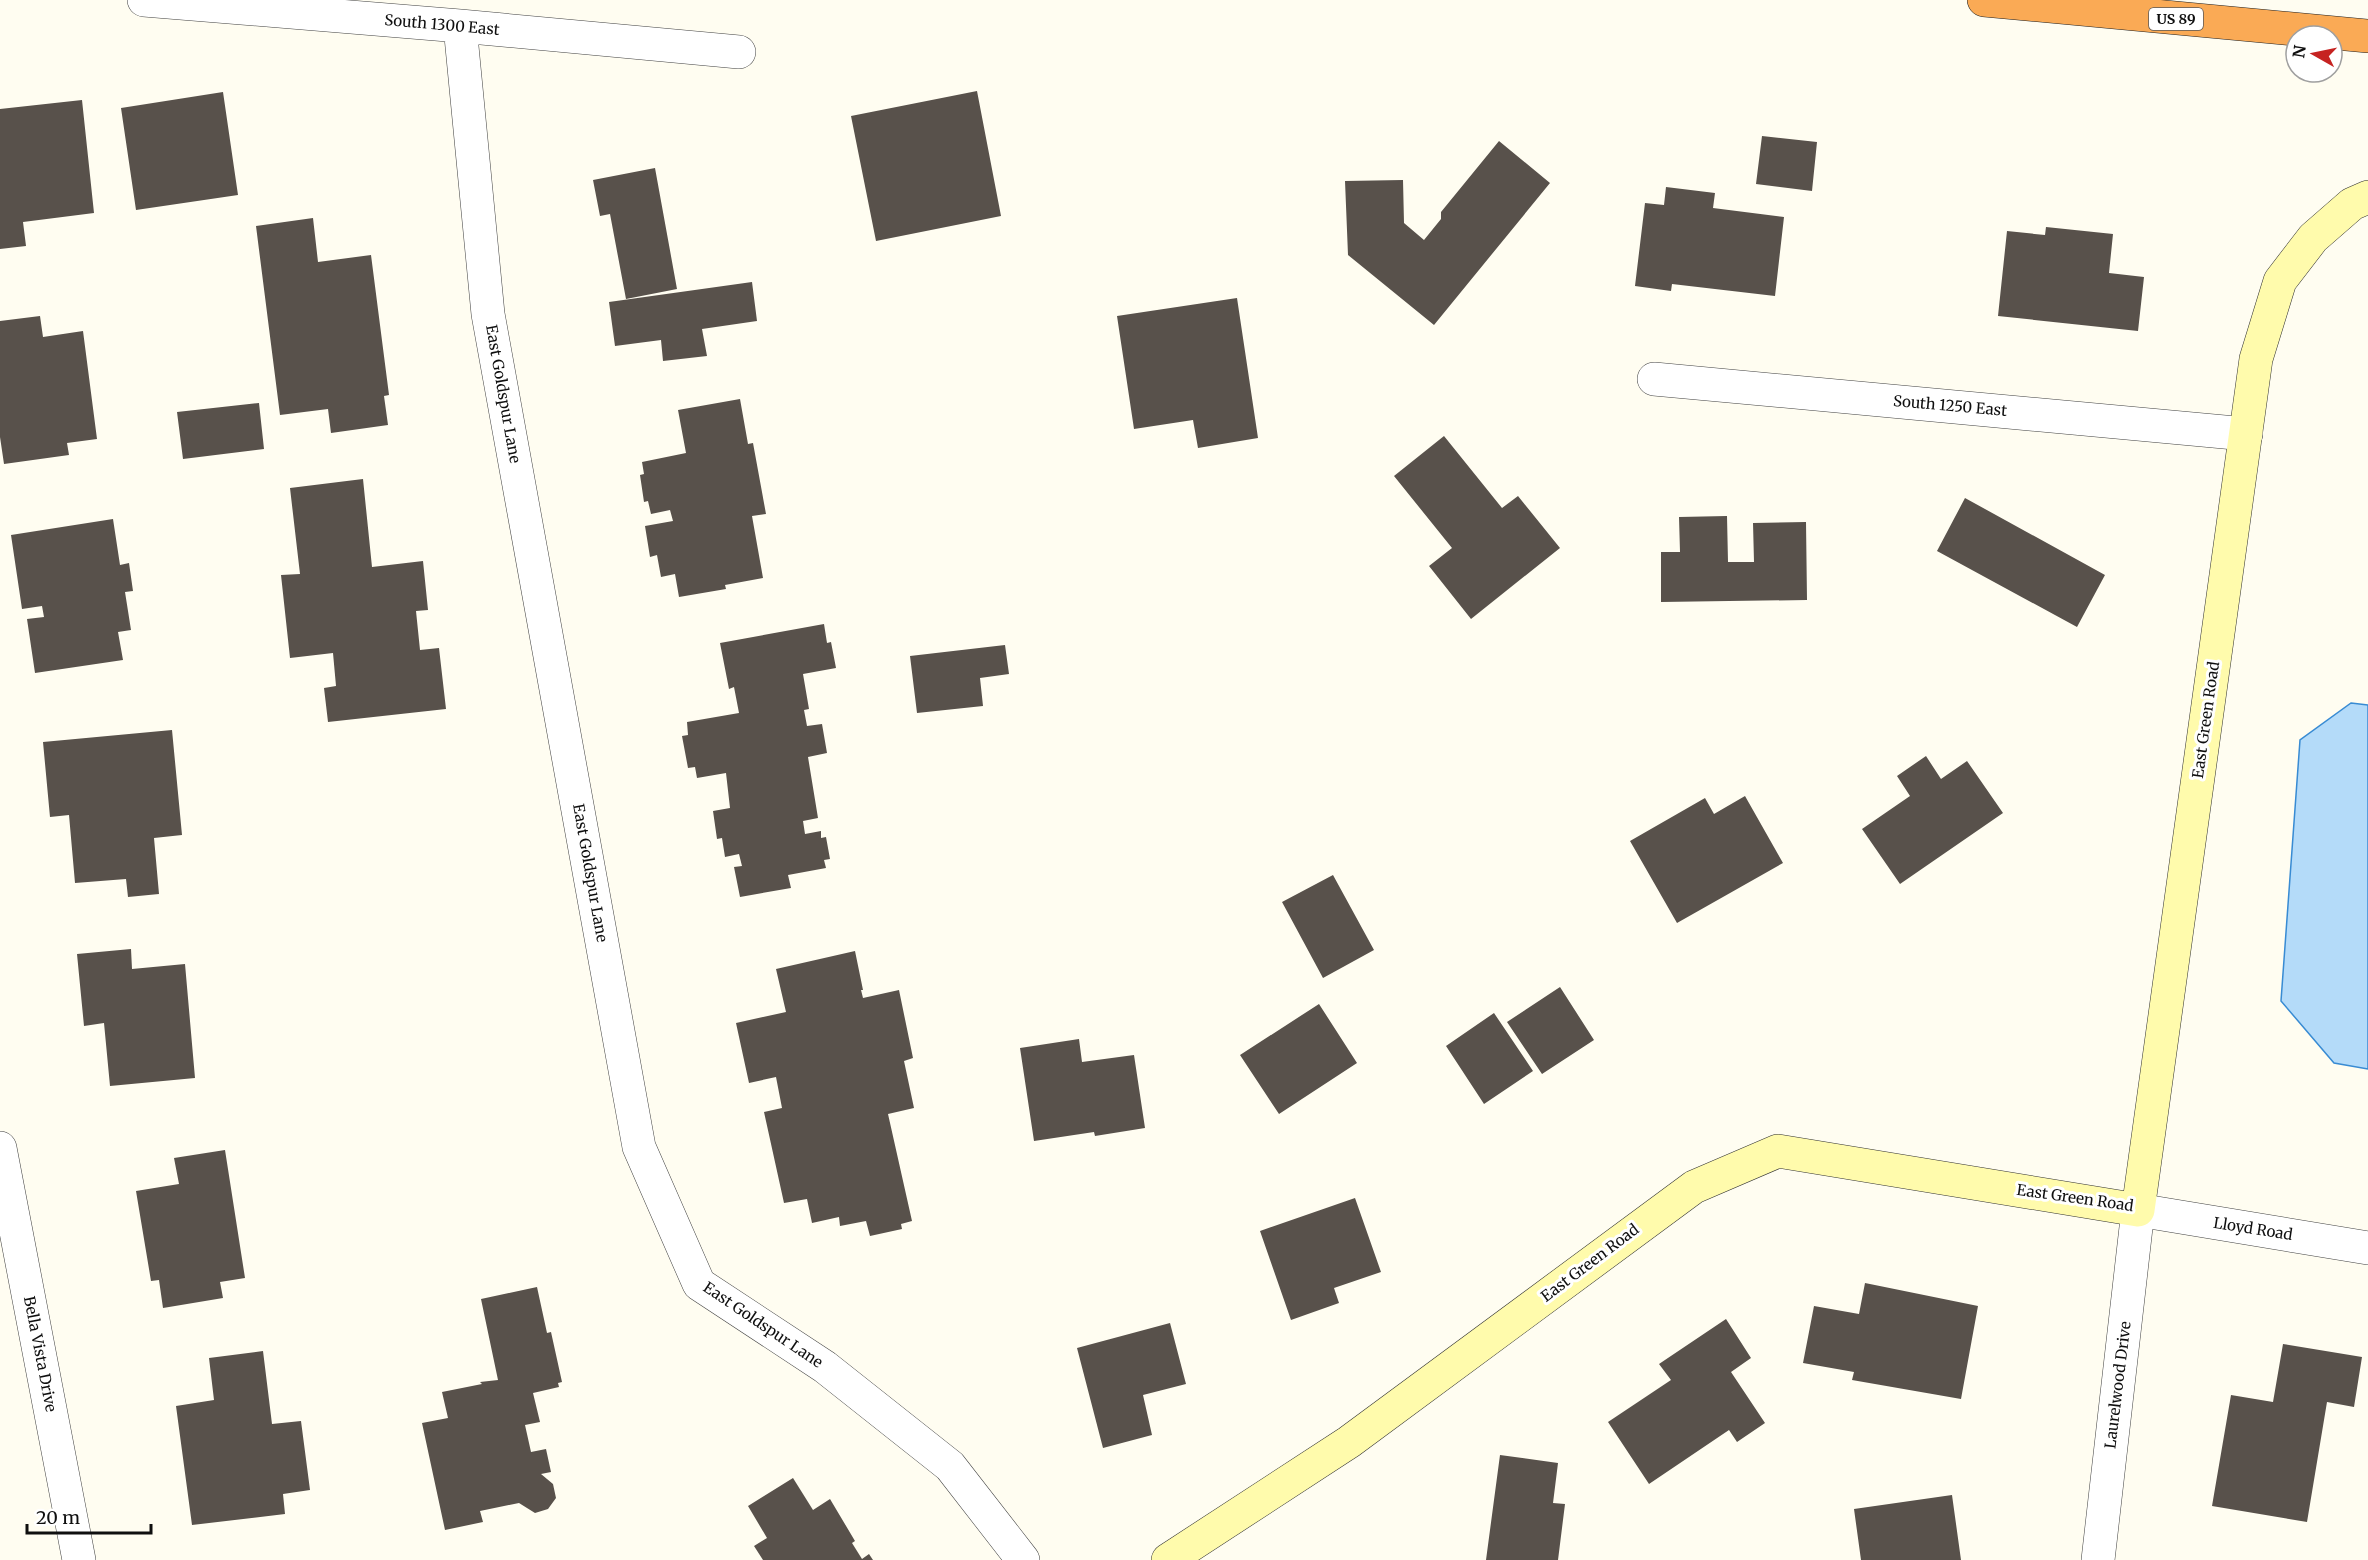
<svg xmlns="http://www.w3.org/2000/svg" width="2368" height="1560" font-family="Merriweather,serif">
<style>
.water{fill:#b4dbf9;stroke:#388bd3;stroke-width:1.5}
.building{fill:#58514b}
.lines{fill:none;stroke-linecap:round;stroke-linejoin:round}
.street-casing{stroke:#424242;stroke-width:34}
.secondary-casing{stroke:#313131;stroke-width:34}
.highway-casing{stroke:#202020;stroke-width:34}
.street{stroke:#fff;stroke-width:33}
.secondary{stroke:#fffbac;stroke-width:33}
.highway{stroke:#faaa55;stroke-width:33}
.labels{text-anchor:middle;stroke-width:6;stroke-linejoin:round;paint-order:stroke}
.shield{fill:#fff;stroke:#575757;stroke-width:1.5}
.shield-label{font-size:14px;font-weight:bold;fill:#0f0f0f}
.street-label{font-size:15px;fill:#0f0f0f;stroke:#fff}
</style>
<rect width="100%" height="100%" fill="#fffdf1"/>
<path class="water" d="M2351,703l17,2v364l-34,-6 -53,-62 19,-261z"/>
<path class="building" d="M977,91l24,125 -125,25 -25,-125z
M223,92l15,103 -102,15 -15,-102z
M82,100l12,113 -71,9 3,24 -26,3v-140z
M1762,136l55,6 -5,49 -56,-7z
M1499,141l51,42 -116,142 -86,-70 -3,-74 58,-1 1,43 20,17 17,-21v-7z
M655,168l22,121 -51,10 -16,-85 -10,2 -7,-36z
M1666,187l49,6 -2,15 71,9 -9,79 -103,-12 -1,7 -36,-5 10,-83 19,2z
M313,218l5,44 53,-7 18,140 -5,1 4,29 -57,8 -3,-24 -48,6 -24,-189z
M2046,227l67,7 -4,39 35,4 -6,54 -140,-15 9,-85 38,4z
M752,282l5,39 -55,8 5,27 -44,5 -2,-21 -46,6 -6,-44z
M1237,298l21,140 -60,10 -5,-28 -59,9 -17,-113z
M40,316l3,21 40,-6 14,108 -30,4 2,12 -65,9 -4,-27v-116z
M740,399l8,45 5,-1 13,71 -14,2 11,62 -38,7 1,4 -47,8 -4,-23 -14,3 -4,-22 -7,2 -5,-31 28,-5 -3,-11 -19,4 -3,-13 -4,1 -4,-27 4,-1 -2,-12 44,-9 -8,-43z
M259,403l5,46 -81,10 -6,-47z
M1444,436l58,72 16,-12 42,52 -89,71 -42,-53 23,-18 -58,-72z
M363,479l9,88 51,-6 5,49 -12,1 4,39 19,-2 7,61 -118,13 -4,-34 12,-2 -3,-33 -43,5 -9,-83 19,-1 -10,-86z
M1965,498l140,77 -28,52 -140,-76z
M1727,516l1,46h26l-1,-39 53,-1 1,78 -146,2v-50h19l-1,-35z
M113,519l7,46 9,-2 4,28 -8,1 6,38 -13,2 5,28 -88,13 -8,-54 17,-2 -2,-11 -20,3 -11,-74z
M824,624l3,19 4,-1 5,26 -33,6 6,35 -5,1 3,16 15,-2 5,29 -19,4 10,61 -15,3 2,13 16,-3v7l5,-1 4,22 -6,1 2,8 -38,7 3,13 -51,9 -6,-30 8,-1 -3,-12 -14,3 -3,-19 -5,1 -4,-28 17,-3 -4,-35 -29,5 -2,-11 -7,1 -6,-32 6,-1 -1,-13 52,-9 -5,-26 -5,2 -9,-46z
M1005,645l4,29 -29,4 3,28 -66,7 -7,-57z
M172,730l10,105 -28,3 5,56 -31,3 -2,-18 -51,4 -6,-68 -19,2 -7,-75z
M1926,756l15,23 26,-18 36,52 -103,71 -38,-55 48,-33 -13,-20z
M1745,796l38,67 -106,60 -47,-82 75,-43 9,16z
M1333,875l41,75 -51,28 -41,-76z
M131,949l1,20 53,-5 10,114 -85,8 -6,-63 -20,3 -7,-72z
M855,951l8,39h-2l2,8 36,-8 14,68 -9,3 10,47 -26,6 24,107 -11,3 1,5 -32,7 -4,-15 -26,5 -1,-9 -27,6 -5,-24 -23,4 -20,-91 18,-4 -6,-31 -27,6 -13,-60 50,-11 -10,-43z
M1560,987l34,53 -52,34 -35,-52z
M1319,1004l38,59 -78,51 -39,-59z
M1494,1013l39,58 -49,33 -38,-58z
M1079,1039l3,23 52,-7 11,73 -50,8 -1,-4 -60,9 -14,-93z
M225,1150l20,128 -25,4 3,16 -60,10 -4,-28 -8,1 -15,-90 43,-7 -5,-26z
M1355,1198l26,74 -47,16 5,15 -48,17 -31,-89z
M1865,1283l113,23 -17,93 -109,-19 2,-8 -51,-9 11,-57 45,8z
M537,1287l10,46 4,-1 11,50 -4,1 1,4 -26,6 7,29 -15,3 6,27 15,-3 5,23 -10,2 12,10 3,14 -8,11 -13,4 -16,-10 -39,8 3,11 -38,8 -23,-107 26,-5 -6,-26 40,-8 -2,-2 18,-2 -17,-81z
M1726,1319l25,39 -20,14 34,51 -28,19 -8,-12 -80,54 -41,-62 63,-42 -12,-16z
M1170,1323l16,61 -43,11 9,40 -49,13 -26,-100z
M2283,1344l79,13 -8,50 -27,-5 -20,120 -95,-16 19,-111 42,7z
M263,1351l9,73 29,-3 9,69 -27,4 2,20 -93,11 -16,-119 38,-6 -5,-42z
M1500,1455l58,8 -5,40 12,1 -7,56h-72z
M793,1478l20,32 17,-11 25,42 -3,2 10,16 7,-5 4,6h-110l-9,-14 13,-8 -19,-32z
M1952,1495l9,65h-100l-7,-51z"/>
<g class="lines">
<g class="street-casing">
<path id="street" d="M144,0l316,26 279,26
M460,26l28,288 151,833 60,137 126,83 125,99 73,94
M1654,379l592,55
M0,1148l79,412
M2098,1560l40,-350 230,38"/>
</g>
<g class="secondary-casing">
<path id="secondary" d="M1168,1560l181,-118 345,-255 84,-36 360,59 118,-851 24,-78 33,-43 39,-34 16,-7"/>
</g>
<g class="highway-casing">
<path id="highway" d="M1984,0l384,36"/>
</g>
<use href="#street" class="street"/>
<use href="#secondary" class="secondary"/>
<use href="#highway" class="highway"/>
</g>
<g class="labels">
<rect class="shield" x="2149" y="8" width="54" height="22" rx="4.5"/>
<g class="shield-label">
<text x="2176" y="24">US 89</text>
</g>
<g class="street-label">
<text transform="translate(442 25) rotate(5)" y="5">South 1300 East</text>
<text transform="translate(503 394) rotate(80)" y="5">East Goldspur Lane</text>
<text transform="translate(1950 406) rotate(5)" y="5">South 1250 East</text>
<text transform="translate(2206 720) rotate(-82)" y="5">East Green Road</text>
<text transform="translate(590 873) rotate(80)" y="5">East Goldspur Lane</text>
<text transform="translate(2075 1198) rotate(8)" y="5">East Green Road</text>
<text transform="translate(2253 1229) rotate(9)" y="5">Lloyd Road</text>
<text transform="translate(1590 1263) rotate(-37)" y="5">East Green Road</text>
<text transform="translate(763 1325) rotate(34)" y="5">East Goldspur Lane</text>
<text transform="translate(40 1354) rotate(79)" y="5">Bella Vista Drive</text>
<text transform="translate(2118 1385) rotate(-83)" y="5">Laurelwood Drive</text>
</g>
</g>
<g transform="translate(2314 54) rotate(279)"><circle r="28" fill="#ffffff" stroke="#9f9f9f" stroke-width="1.5"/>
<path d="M0-4.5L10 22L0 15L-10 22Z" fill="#c62321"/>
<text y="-9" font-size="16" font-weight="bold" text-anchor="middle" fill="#0f0f0f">N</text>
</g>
<path d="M27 1524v9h124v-9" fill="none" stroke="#0f0f0f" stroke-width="3"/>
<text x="36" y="1524" font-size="18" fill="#0f0f0f" stroke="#ffffff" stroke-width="4.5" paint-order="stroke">20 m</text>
</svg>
